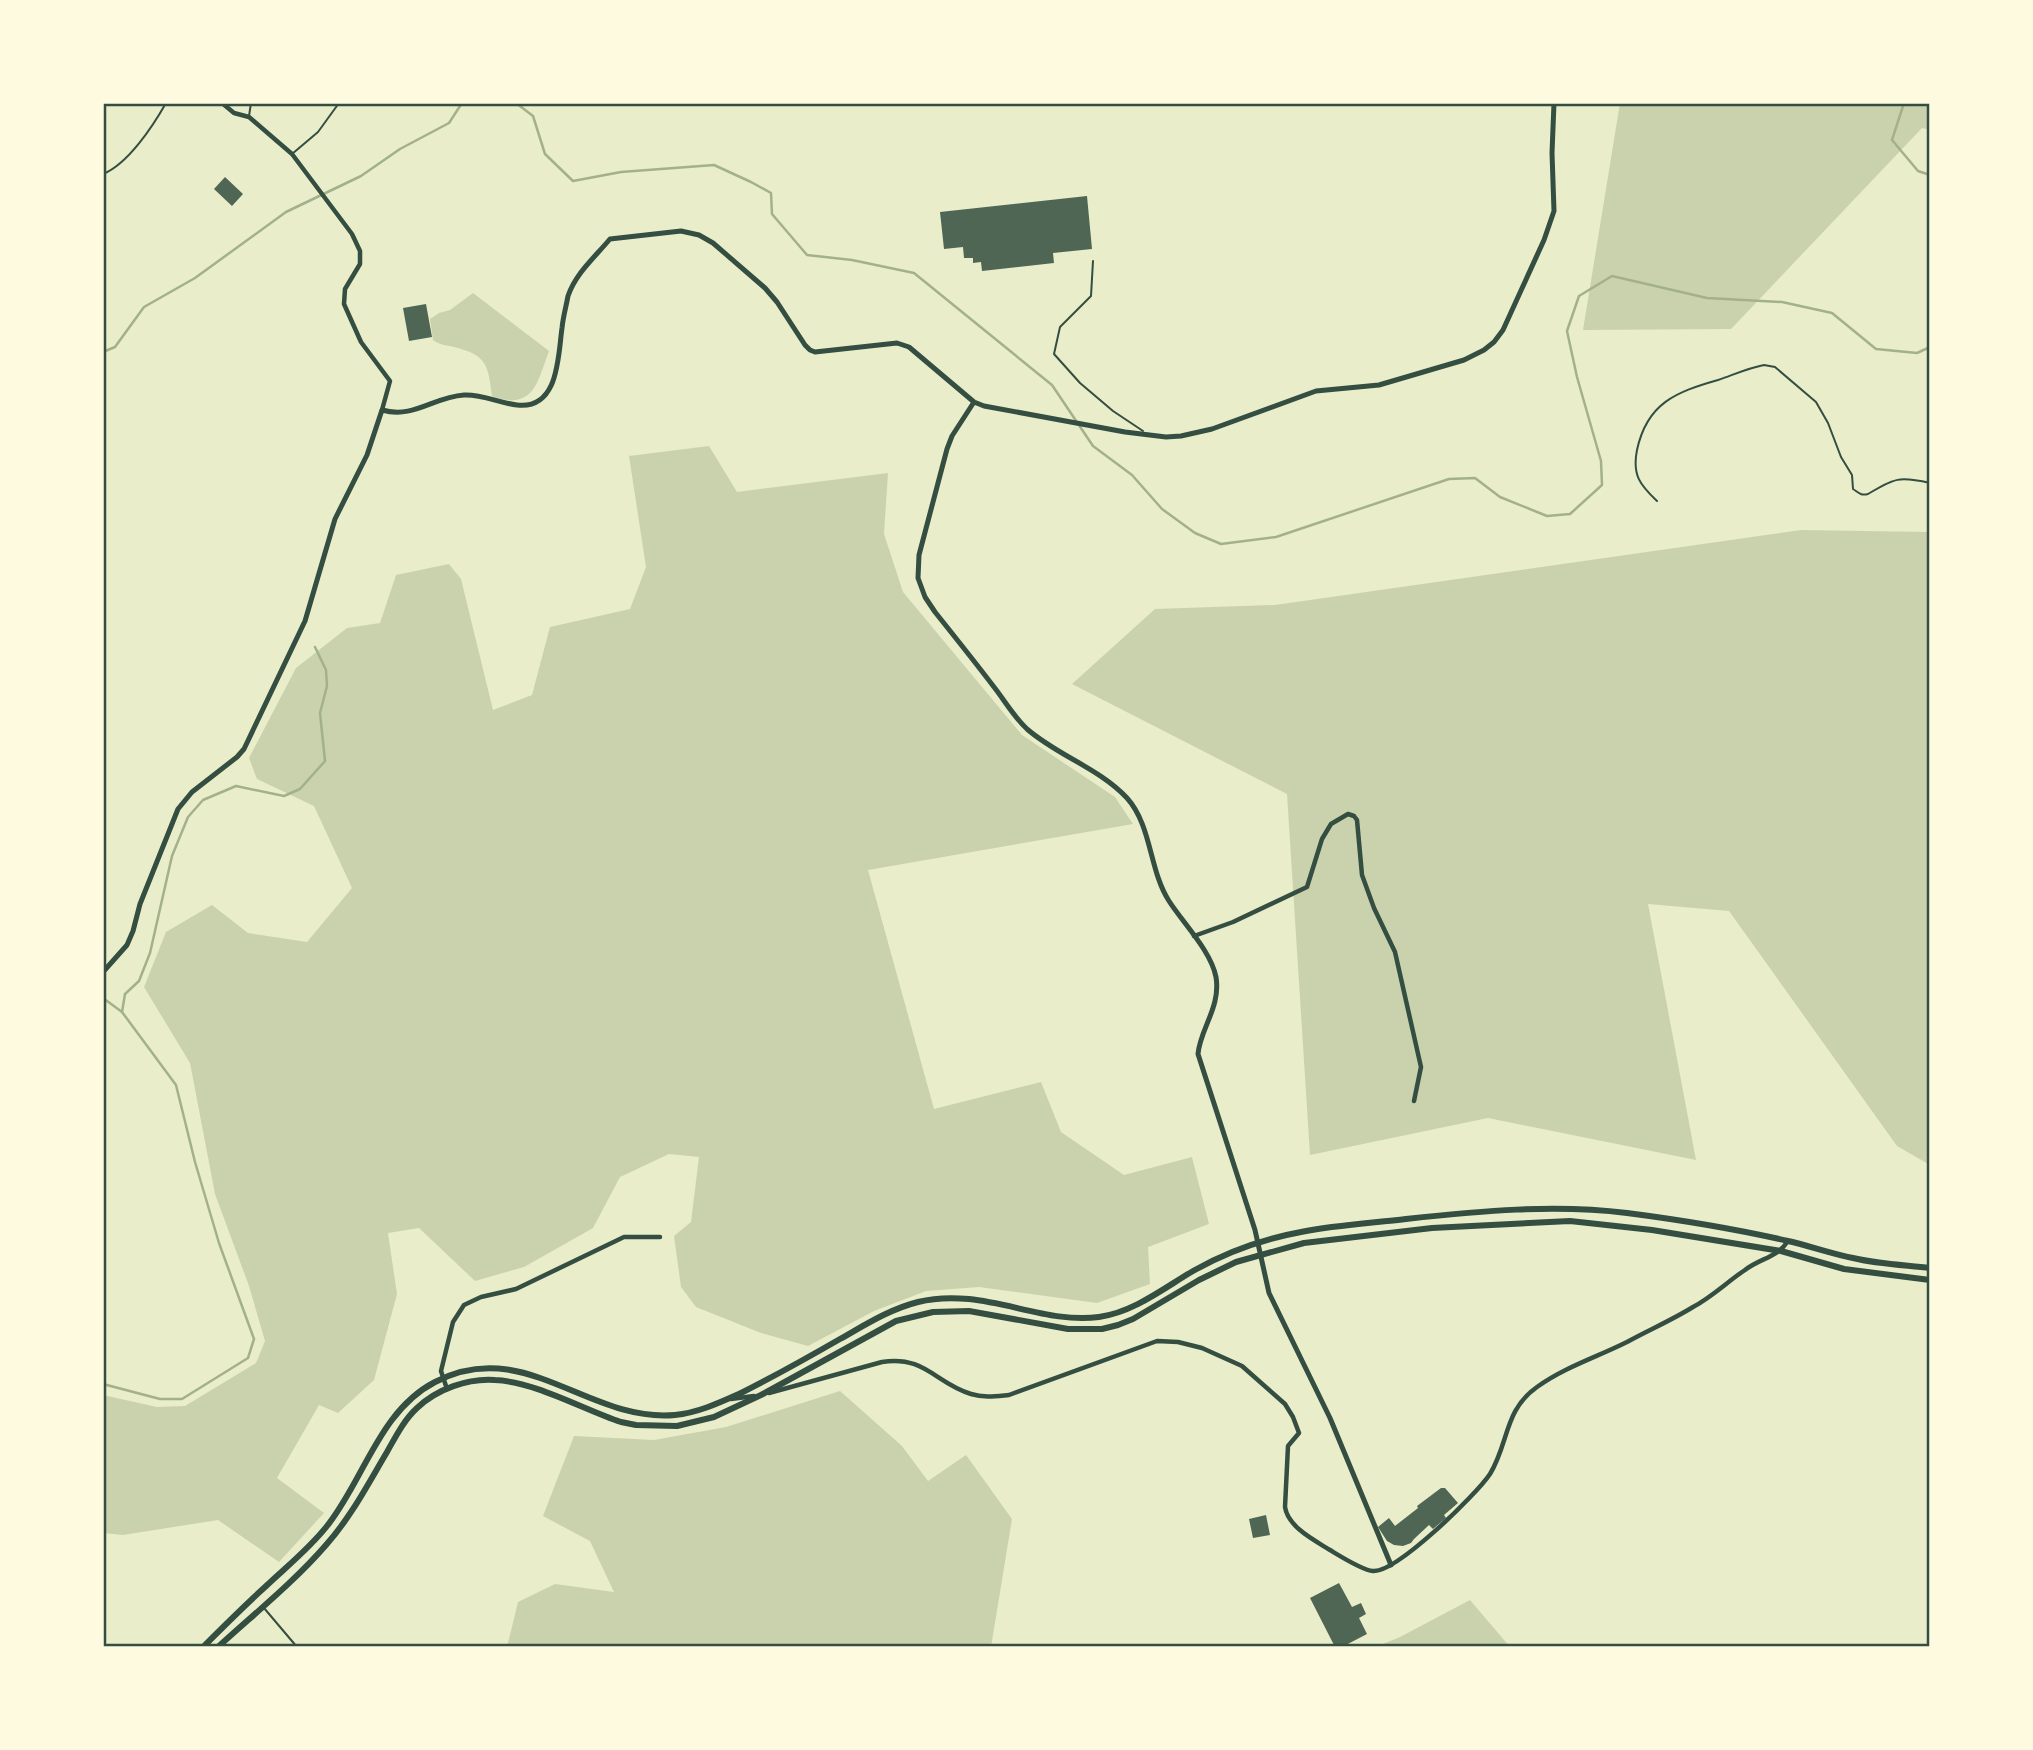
<svg xmlns="http://www.w3.org/2000/svg" width="2033" height="1750" font-family="'Fira Sans Condensed',sans-serif">
<style>
.green{fill:#cad2ad}
.lines{fill:none;stroke-linecap:round;stroke-linejoin:round}
.stream{stroke:#a3b18a;stroke-width:2.5}
.building{fill:#4f6655}
.service{stroke:#344e41;stroke-width:2}
.minor{stroke:#344e41;stroke-width:4.5}
.tertiary{stroke:#344e41;stroke-width:5}
.secondary{stroke:#344e41;stroke-width:6}
.neatline{fill:none;stroke:#344e41;stroke-width:2.5}
</style>
<rect width="100%" height="100%" fill="#e9edc9"/>
<path class="green" d="M1620,103h310v27l-8,-2 -191,201 -148,1z
M473,293l76,58c-12,32 -15,60 -57,45 -4,-31 -5,-41 -38,-49 -8,-2 -14,-2 -21,-7l-3,-21 9,-6 11,-3z
M709,446l28,46 151,-19 -4,61 19,58 119,143 93,62 18,27 -265,46 66,239 107,-27 20,50 63,43 68,-18 17,67 -61,23 2,37 -53,19 -118,-16 -53,4 -52,20 -66,35 -47,-13 -65,-26 -15,-20 -7,-51 17,-14 8,-65 -30,-3 -49,23 -27,51 -69,39 -49,14 -56,-53 -31,5 9,61 -23,86 -36,33 -19,-8 -42,73 47,35 -45,49 -61,-42 -95,15 -20,-2v-138l54,12 28,-1 71,-43 9,-22 -16,-55 -34,-92 -25,-131 -46,-76 22,-55 46,-27 36,28 59,9 45,-54 -38,-82 -57,-27 -8,-21 47,-90 51,-40 33,-5 16,-48 53,-11 12,15 32,131 39,-15 18,-68 80,-18 16,-42 -17,-111z
M1801,530l129,2v633l-33,-19 -168,-235 -81,-7 48,256 -208,-42 -178,37 -23,-361 -215,-110 83,-75 120,-4z
M840,1391l62,55 26,35 38,-26 46,64 -21,128h-484l11,-45 37,-18 59,8 -24,-51 -47,-25 31,-80 80,4 72,-13z
M1470,1600l40,47h-135l25,-10z"/>
<g class="lines">
<path class="stream" d="M516,103l17,13 12,38 28,27 48,-9 93,-7 37,17 20,11 1,21 35,41 45,5 62,13 138,112 41,61 39,29 30,34 33,24 26,11 55,-7 173,-58 26,-1 25,19 47,19 23,-2 32,-29 -1,-24 -24,-84 -10,-46 12,-35 33,-20 95,22 75,4 50,11 44,36 41,4 13,-6
M1906,103l-3,3 -11,34 26,31 12,4
M103,352l12,-5 29,-40 51,-29 91,-66 75,-36 39,-27 49,-26 13,-20
M103,998l19,14 54,73 19,77 24,81 35,96 -6,19 -66,41h-22l-57,-15
M122,1012l3,-18 14,-13 11,-28 22,-97 16,-39 15,-17 33,-14 48,10 16,-7 25,-28 -5,-48 7,-27 -1,-16 -11,-23"/>
</g>
<path class="building" d="M225,177l18,17 -11,12 -18,-17z
M1087,196l5,53 -39,4 1,10 -72,8 -1,-9 -8,1v-5h-9l-1,-11 -19,2 -4,-37z
M426,304l6,33 -23,4 -6,-33z
M1441,1488h4l13,15 -14,12 2,3 -13,11 -4,-4 -15,14 -3,4 -8,3 -9,-1 -7,-4 -9,-14 11,-9 6,8 23,-18 -1,-2z
M1266,1515l4,20 -17,3 -4,-19z
M1339,1583l13,24 9,-4 5,11 -7,4 8,16 -25,13h-7l-25,-49z"/>
<g class="lines">
<path class="service" d="M249,116l2,-13
M292,154l26,-22 21,-29
M103,174c25,-10 50,-48 63,-71
M1093,261l-2,35 -31,31 -6,27 26,29 33,28 30,20
M1657,501c-17,-16 -25,-26 -20,-51 10,-47 39,-58 81,-70 15,-5 30,-12 46,-15l11,2 41,35 12,21 13,34 11,18 1,14c6,4 8,7 15,5 27,-16 31,-18 62,-11
M264,1608l33,39"/>
<path class="minor" d="M222,103l12,10 15,4 43,37 60,80 8,17v13l-15,25 -1,15 17,38 29,39 -8,29
M1194,936l39,-14 74,-35 15,-48 9,-15 17,-10 6,2 3,4 5,55 12,33 21,44 26,115 -7,34
M447,1389l-6,-18 12,-49 11,-17 17,-8 35,-8 108,-52h36
M769,1393l113,-31c43,-7 54,22 89,32 13,4 26,2 38,1l148,-54 21,1 24,6 40,18 43,38 8,13 6,16 -11,13 -3,61c3,20 29,33 45,43 10,6 32,20 43,21 23,2 103,-76 117,-97 19,-31 14,-64 47,-87 28,-20 60,-30 90,-45 22,-12 45,-22 66,-35 19,-10 34,-25 52,-37 15,-12 32,-12 43,-29
M731,1399l23,-3"/>
<path class="tertiary" d="M974,402l-22,34 -5,13 -28,106 -1,23 7,19 10,15c20,25 40,50 59,75 11,14 20,30 33,42 31,27 72,39 100,69 25,28 22,72 42,103 14,22 42,50 47,76 5,30 -16,52 -18,77l57,176 14,63 61,125 61,147
M103,972l24,-27 6,-14 7,-27 38,-95 14,-17 45,-35 7,-8 61,-128 30,-102 32,-64 15,-45c32,9 51,-13 82,-15 18,-1 35,8 53,10 42,5 41,-49 45,-77 1,-11 4,-21 6,-32 8,-23 26,-38 42,-57l71,-8 18,4 14,8 52,45 12,14 28,43 5,5 5,2 82,-9 12,4 65,55 10,4 141,26 41,5 15,-1 31,-7 104,-38 63,-6 85,-25 20,-10 10,-8 9,-12 41,-90 10,-29 -2,-58 2,-50"/>
<path class="secondary" d="M203,1647c20,-20 41,-41 62,-60 21,-20 44,-38 62,-61 37,-46 52,-115 108,-144 89,-47 153,41 240,33 22,-2 44,-12 64,-21 34,-17 68,-36 101,-55 25,-14 50,-30 78,-37 64,-16 122,23 181,15 35,-5 65,-29 94,-46 35,-20 70,-32 108,-39 35,-7 71,-9 105,-13 73,-8 148,-15 221,-6 54,7 109,16 161,28 22,5 44,13 65,17 25,6 51,7 77,10
M218,1647c36,-33 76,-65 108,-102 25,-28 42,-61 61,-93 9,-16 17,-32 30,-44 20,-19 51,-30 78,-28 41,2 87,29 126,42l15,3 41,1 37,-9 47,-22 135,-74 37,-9 36,-1 99,18h34l16,-4 15,-6 66,-39 37,-18 68,-19 128,-15 138,-7 82,9 129,21 63,18 86,11"/>
</g>
<rect width="2033" height="1750" fill="none" stroke="#fefae0" stroke-width="210"/>
<rect x="105" y="105" width="1823" height="1540" class="neatline"/>
</svg>
